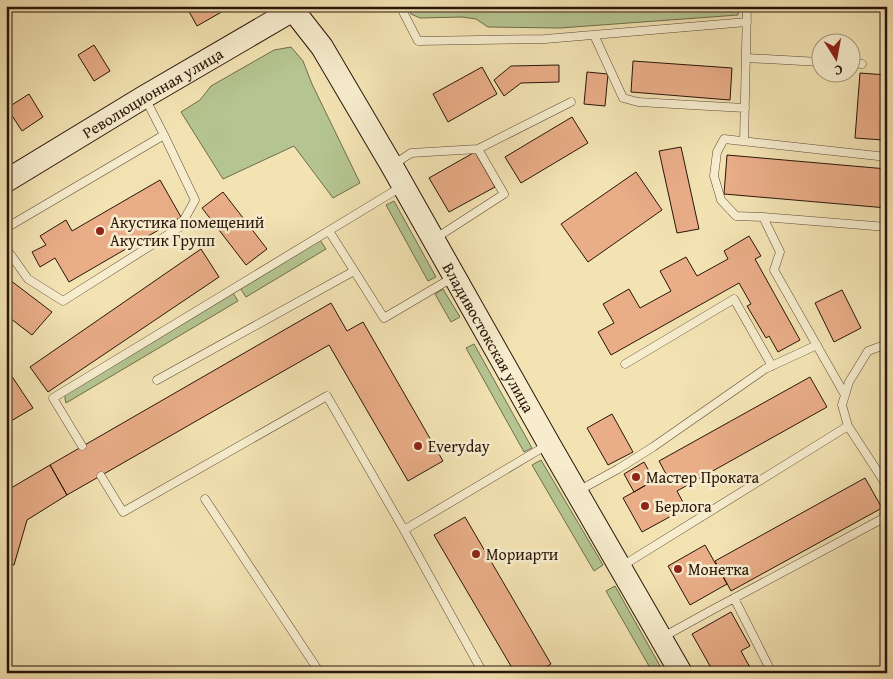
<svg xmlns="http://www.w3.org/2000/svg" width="893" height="679" font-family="'Gentium Book Plus',serif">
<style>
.green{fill:#b5c591;stroke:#6e6d4d}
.building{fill:#e9ad88;stroke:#281509}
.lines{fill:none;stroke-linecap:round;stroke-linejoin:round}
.lane-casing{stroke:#5b4834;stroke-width:9}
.secondary-casing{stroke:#281509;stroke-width:24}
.lane{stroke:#f7edce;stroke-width:8}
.secondary{stroke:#f7edce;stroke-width:22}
.poi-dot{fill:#8f2418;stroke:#f7edce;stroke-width:2}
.labels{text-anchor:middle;stroke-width:5;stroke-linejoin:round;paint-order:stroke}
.street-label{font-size:16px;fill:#281509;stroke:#f7edce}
.poi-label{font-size:16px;fill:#281509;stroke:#f7edce;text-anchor:start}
</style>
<rect width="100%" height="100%" fill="#f3e3b3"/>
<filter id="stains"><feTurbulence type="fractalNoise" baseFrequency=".004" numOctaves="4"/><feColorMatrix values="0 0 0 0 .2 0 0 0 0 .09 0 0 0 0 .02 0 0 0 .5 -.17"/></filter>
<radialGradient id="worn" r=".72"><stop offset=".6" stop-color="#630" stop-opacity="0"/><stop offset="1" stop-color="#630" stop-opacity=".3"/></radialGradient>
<path class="green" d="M407,6h332l-1,9 -178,13 -72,-1 -12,-8 -14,-2 -42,1 -9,-4z
M291,47l12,14 9,23 48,99 -27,15 -39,-52 -71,33 -42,-67 19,-12 11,-14 63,-36z
M394,201l42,76 -8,4 -42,-76z
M320,240l6,9 -80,48 -6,-9z
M443,289l17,28 -9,5 -16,-28z
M233,293l5,8 -172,102 -1,-4v-6z
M474,344l58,104 -8,4 -58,-104z
M541,460l62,105 -9,6 -62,-106z
M615,586l49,87h-11l-47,-82z"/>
<path class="building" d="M186,6h46l-35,20z
M94,45l16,26 -16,10 -16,-26z
M633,61l99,7 -2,32 -99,-8z
M559,65v17l-38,1 -17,13 -10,-16 17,-14z
M482,67l15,27 -49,28 -15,-28z
M587,72l21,2 -3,32 -21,-2z
M860,73l27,2v16l-4,49 -28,-2z
M29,94l14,23 -21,14 -15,-23z
M572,117l16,26 -67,40 -16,-26z
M681,147l18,82 -22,4 -18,-82z
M475,152l20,35 -46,25 -20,-34z
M727,155l160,14v39l-163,-14z
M636,172l26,38 -74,52 -27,-38z
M160,180l21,37 -112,65 -14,-24 -15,9 -8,-15 14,-7 -6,-9 26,-16 6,11z
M223,192l44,57 -21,16 -44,-57z
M749,236l12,20 -6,3 45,81 -22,12 -9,-16 -3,2 -19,-32 4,-2 -12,-21 -128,72 -13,-23 16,-9 -11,-19 26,-15 11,19 31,-17 -11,-20 26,-14 11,19 31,-17 -4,-8z
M201,249l18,28 -171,115 -18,-25z
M6,277l46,35 -20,23 -26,-20z
M842,290l19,38 -27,14 -19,-39z
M331,303l16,28 16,-9 80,139 -35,20 -79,-136 -262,150 -17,-30z
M11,375l22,33 -27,16v-46z
M810,377l17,30 -150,84 9,17 -44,24 -19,-34 43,-24 -7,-13z
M887,382v47h-3z
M612,414l21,38 -25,13 -21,-37z
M644,462l10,18 -20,12 -10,-18z
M50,465l17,30 -40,25 -13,45 -8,-2v-72z
M865,478l17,30 -151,83 -16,-30z
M465,517l86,147 -8,5 2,4h-30l-81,-138z
M705,545l22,39 -37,21 -22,-39z
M731,612l19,34 -9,5 12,22h-39l-22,-39z"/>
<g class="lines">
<g class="lane-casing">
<path id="lane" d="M400,6l18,35 127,-2 202,-17
M594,35l29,63 15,4 107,6
M746,58l74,4
M850,63l12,1
M744,141l3,-135
M393,165l18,-12 67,-4
M763,217l-27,-1 -15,-16 -7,-24 3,-24 7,-13 163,18
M6,228l158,-93 -19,-37
M329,231l55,87 68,-40
M436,238l68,-44 -26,-45 93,-47
M6,248l22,31 35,22 117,-74 15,-27 -31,-65
M625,364l109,-65 38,67
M157,380l197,-109
M845,395l-71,-125 6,-18 -17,-35 124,10
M848,426l-6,-21 7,-23 19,-31 19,-7
M82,446l-29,-48 348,-211
M101,476l22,36 204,-116 77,134
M578,491l40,-22 35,-22 112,-78 52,-24
M205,499l115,174
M622,566l226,-140 39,60
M734,598l38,75
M663,637l49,-27 170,-91 5,-8
M483,673l-79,-143 143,-85"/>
</g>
<g class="secondary-casing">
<g id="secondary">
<path id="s1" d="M292,6l1,4 29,37 70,119 157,278 132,229"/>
<path id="s2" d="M6,181l138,-84 156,-91"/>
</g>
</g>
<use href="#lane" class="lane"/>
<use href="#secondary" class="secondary"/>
</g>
<g class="poi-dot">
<circle cx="100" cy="231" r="5"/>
<circle cx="418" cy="446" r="5"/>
<circle cx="636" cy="477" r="5"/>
<circle cx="645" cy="506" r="5"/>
<circle cx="476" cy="554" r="5"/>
<circle cx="678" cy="569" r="5"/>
</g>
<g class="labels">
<g class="street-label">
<text dy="6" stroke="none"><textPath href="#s2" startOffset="171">Революционная улица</textPath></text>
<text dy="6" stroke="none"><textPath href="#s1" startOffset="386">Владивостокская улица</textPath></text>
</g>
<g class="poi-label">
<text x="110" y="228">Акустика помещений<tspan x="110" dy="18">Акустик Групп</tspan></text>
<text x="428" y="452">Everyday</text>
<text x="646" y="483">Мастер Проката</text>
<text x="655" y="512">Берлога</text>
<text x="486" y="560">Мориарти</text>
<text x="688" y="575">Монетка</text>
</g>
</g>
<rect width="893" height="679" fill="none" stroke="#f3e3b3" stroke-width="25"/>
<rect x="8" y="8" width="878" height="664" fill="none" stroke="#281509" stroke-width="2.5"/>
<rect x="12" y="12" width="868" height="654" fill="none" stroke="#281509"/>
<g transform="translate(836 58) rotate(169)"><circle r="24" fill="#f7edce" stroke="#a4977f"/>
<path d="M0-4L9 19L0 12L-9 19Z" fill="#8f2418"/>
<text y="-8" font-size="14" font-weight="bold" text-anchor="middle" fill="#281509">С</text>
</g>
<rect width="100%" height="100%" filter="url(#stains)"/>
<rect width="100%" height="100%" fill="url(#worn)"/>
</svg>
